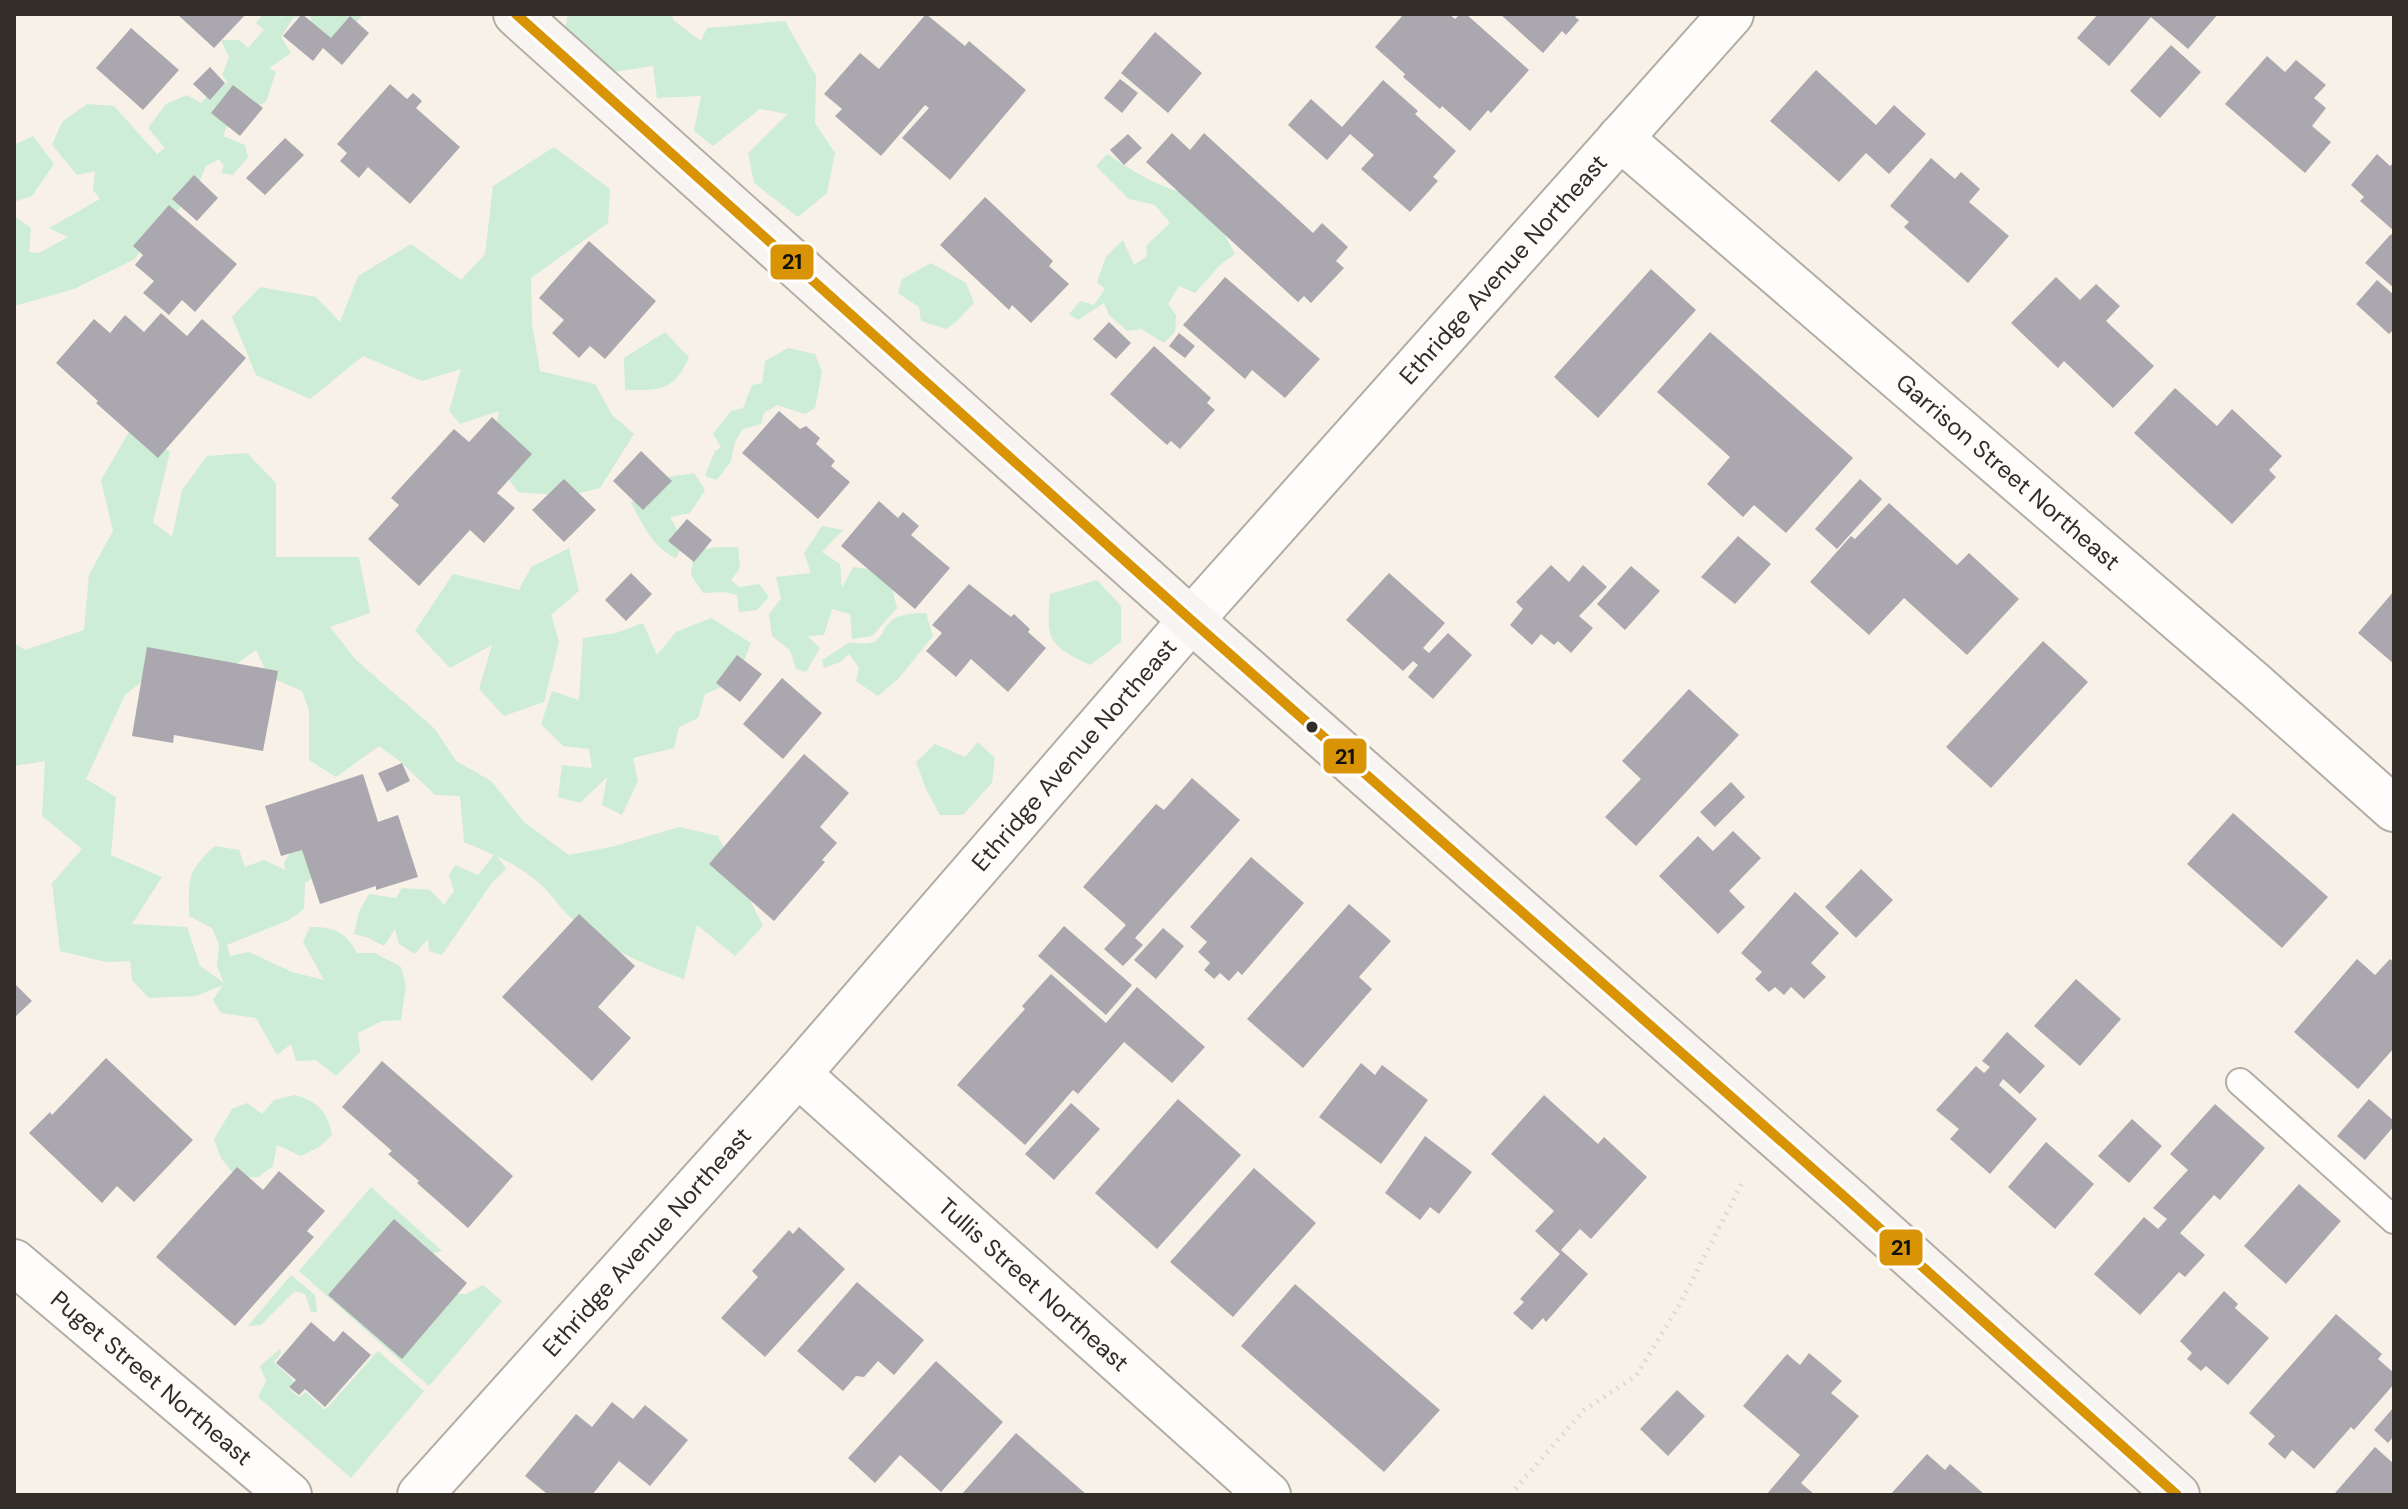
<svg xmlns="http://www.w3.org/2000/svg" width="2408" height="1509" font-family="'DM Sans',sans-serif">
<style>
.green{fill:#cdedd7}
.building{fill:#aba7ae}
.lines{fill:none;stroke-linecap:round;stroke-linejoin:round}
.lane-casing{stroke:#b1ada5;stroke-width:30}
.street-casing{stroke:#b1ada5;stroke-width:48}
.secondary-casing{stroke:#b1ada5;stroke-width:48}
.path{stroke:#dddbd9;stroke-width:5;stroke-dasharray:2 6;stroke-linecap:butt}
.lane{stroke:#fefdfb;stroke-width:26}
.street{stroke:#fefdfb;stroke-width:44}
.secondary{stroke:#f8f4f2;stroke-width:44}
.bus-1-casing{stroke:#fff;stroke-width:16}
.bus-1{stroke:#d99406;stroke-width:10}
.bus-dot{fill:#322e27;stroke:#fff;stroke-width:3}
.labels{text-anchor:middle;stroke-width:8;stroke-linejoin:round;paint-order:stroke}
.street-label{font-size:24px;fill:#322e27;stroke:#fff}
.line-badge{stroke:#fff;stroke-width:3}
.pale-badge-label{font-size:22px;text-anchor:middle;font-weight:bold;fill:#111}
</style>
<rect width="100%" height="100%" fill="#f7f1e7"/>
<path class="green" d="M263,14h15l5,4v-4h80l-17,23 -29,5 -7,-26 -16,1 -13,20 10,16 -22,15 7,4 -10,30 -19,8 -14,2 -10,24 22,9 3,12 -15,18 -12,-2 3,-7 -5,-7 -13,7 -10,24 -24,27 -14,9 -23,33 -61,30 -60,17v-90l17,12 -2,24 10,1 29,-16 -19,-9 51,-29 -7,-9 2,-19 -18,4 -25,-30 10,-23 25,-18 27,2 43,48 8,-6 -17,-20 18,-24 21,-9 14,8 14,-15 13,-5 -6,-8 7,-18 -8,-17h18l9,8 16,-18 -8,-7z
M568,14h104l1,6 28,21 6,-13 78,-7 31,55 -1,47 20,30 -8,40 -29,24 -44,-34 -6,-30 40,-39 -28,-5 -47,37 -19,-15 7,-35 -44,2 -4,-32 -46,7 -45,-31z
M33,136l21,28 -22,32 -18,6v-57z
M554,147l56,42 -2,34 -77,55 1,46 8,47 55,13 17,31 22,19 -34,54 -32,8 -50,-4 -28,-38 9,-43 -39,13 -11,-13 12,-42 -39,12 -59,-25 -53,43 -54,-24 -24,-58 28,-30 56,10 24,25 18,-46 53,-32 50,36 24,-26 8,-68z
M1107,154c37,24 54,35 98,44l30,56 -15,11 -25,28 -16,-7 -11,18 8,11 -1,17 -11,11 -23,-14 -14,2 -18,-16 -5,-12 -26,17 -9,-6 11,-13 14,4 11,-16 -8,-7 9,-25 17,-17 11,25 13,-9 -1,-10 24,-23 -15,-18 -26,-6 -33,-33z
M931,263l35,20 8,20c-10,9 -15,19 -28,26l-25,-8 -2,-14 -21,-14 4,-14z
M665,332l24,25c-15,35 -30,33 -64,33l-1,-32z
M788,348l27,6 7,18 -7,36 -10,6 -28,-9 -13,8 -3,11 -18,5 -8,13 -4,19 -14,19 -12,-4 10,-25 6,-4 -8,-13 18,-23 12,-3 9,-23 10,-2 3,-22z
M133,425l37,27 -17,70 19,15 10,-47 25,-34 40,-3 29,30v74h83l11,56 -40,14 26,33 79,69 21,32 35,20 34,42 44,32 46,-9 64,-19 39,9 45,90 -28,30 -38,-31 -13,54c-42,-14 -82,-34 -115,-63 -8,-7 -14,-17 -21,-24 -14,-16 -33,-27 -51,-36l9,13 -15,15 -49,71 -13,-4 -1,-12 -13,15 -16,-10 -4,-15 -11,17 -15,-8 -15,-4 5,-22 10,-18 27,4 6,-10 28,2 14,15 10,-14 -5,-16 6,-10 23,10 16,-20 -30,-13 -4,-46 -25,-1 -33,-32 -23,-17 -43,31 -27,-17v-50l-7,-19 -33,-14 -13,-27 -52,37 -35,-27 -44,35 -39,84 30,18 -5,58 51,22 -30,47 55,3 13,39 24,17 -7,-17 2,-22 -7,-16 -23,-12c0,-37 -3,-44 26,-70l24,4 6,17 19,-7 21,10 -1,-7 13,-22 21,34 -13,8 -1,26 -15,11 -62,25 3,11 19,-4 43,20 32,8 -21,-38 7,-15c24,0 36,5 47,26h18l26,14 5,19 -5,34 -19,1 -24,12 2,19 -24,24 -20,-16 -20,1 -5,-17 -14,11 -21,-37 -35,-5 -8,-13 10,-15 -27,11 -47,2 -17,-18 -2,-19 -24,1 -46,-11 -8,-68 30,-34 -40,-33 3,-55 -31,5v-123l11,7 59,-20 5,-55 24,-44 -12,-51z
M694,473l11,17 -15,23 -20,4 14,25 -8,16c-23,-10 -33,-33 -45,-55l29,-25z
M822,526l21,4 -21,22 18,12 2,24 11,-21 35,5 9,36 -25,28 -20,3 -2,-25 -18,-5 -8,26 -17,1 13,12 -14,24 -10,-3 -6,-19 -18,-14 -3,-22 12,-15 -5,-22 35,-4 -7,-20z
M721,547h17l2,21 -9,12 8,7 20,-3 10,13 -12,13 -18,2 -2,-17 -13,-3 -21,1 -12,-18 3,-25z
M569,548l10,43 -28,24 8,27 -15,60 -40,14 -25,-27 13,-44 -42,23 -35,-37 38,-57 66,16 12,-23z
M1097,580l24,26v36l-31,23c-42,-20 -44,-25 -40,-71z
M916,613h10l7,23 -34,42 -21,18 -22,-15 3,-13 -10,-14 -9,8 -16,6 -2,-8 28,-18c39,7 25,-12 47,-25 5,-2 13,-3 19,-4z
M711,618l40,25 -15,38 -31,13 -7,24 -19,9 -5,21 -41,10 5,23 -16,34 -20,-10 5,-28 -27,26 -22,-6 4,-32 30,3 -3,-19 -26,-3 -22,-22 11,-33 27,9 4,-62 33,-5 27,-10 14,32 19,-23z
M978,742l17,16 -3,25 -29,32h-23l-14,-26 -10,-27 19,-18 30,13z
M295,1095c22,6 33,17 37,40l-13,12 -18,9 -24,-11 -4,21 -15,11 -21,1 -16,-20 -7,-19 18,-30 15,-6 15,11 12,-14z
M371,1187l71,64 -13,3 25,40h12l17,-9 19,16 -73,85 -130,-115z
M291,1275l24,20 2,17h-6l-6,-18 -10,-3 -34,34 -13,1z
M280,1349l1,5 -7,8 20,19 -6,7 11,9 7,-5 19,18 53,-59 46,40 -73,87 -93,-81 8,-16 -6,-15z"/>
<path class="building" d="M177,14h69l-32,34z
M302,14l29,24 19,-22 19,17 -27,32 -19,-17 -10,13 -30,-25z
M926,14l39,32 4,-5 57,49 -76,90 -48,-42 27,-30 -4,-3 -44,51 -46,-40 7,-7 -18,-15 36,-41 19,16z
M1404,14h45l6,5 5,-5h6l63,56 -38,43 -3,-3 -18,21 -28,-25 -2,3 -37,-32 2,-3 -30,-27z
M1500,14h78l-3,3 4,3 -13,15 -4,-4 -19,22z
M2098,14h120l-30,35 -37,-32 -42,49 -32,-28z
M131,28l48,42 -36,40 -47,-42z
M1155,32l47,41 -34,40 -47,-40z
M2171,45l30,27 -41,46 -30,-27z
M2267,56l18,16 11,-12 30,25 -12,13 12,10 -14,18 19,16 -26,31 -80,-69z
M210,67l15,16 -15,17 -17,-16z
M1816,70l60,55 18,-20 32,29 -37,40 -23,-21 -27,29 -69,-61z
M1120,79l18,14 -16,20 -18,-15z
M1383,80l35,31 -3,3 41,37 -23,26 5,4 -28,31 -49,-43 13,-14 -24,-21 -23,26 -39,-35 23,-26 31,28z
M390,84l17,15 6,-6 9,8 -6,7 44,39 -50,57 -42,-37 -9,11 -19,-17 7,-8 -10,-9z
M233,85l30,23 -23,28 -29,-23z
M1172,133l18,17 14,-17 109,100 9,-10 26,24 -12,14 8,7 -33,35 -7,-7 -6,6 -152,-140z
M1128,134l14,14 -18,17 -14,-15z
M285,138l19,17 -39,40 -19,-17z
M2377,154l13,12 4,-4v69l-34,-30 4,-4 -13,-12z
M1931,158l24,21 6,-7 19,17 -11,13 40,34 -41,47 -64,-56 5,-5 -19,-16z
M194,175l24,23 -21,23 -25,-22z
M985,197l68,64 -4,5 20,18 -38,39 -19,-18 -3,5 -69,-65z
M169,205l68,59 -42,48 -13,-12 -13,15 -26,-22 11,-12 -19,-16 8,-10 -10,-9z
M2391,234l3,3v51l-29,-25z
M589,241l67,60 -51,58 -15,-13 -11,12 -27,-25 12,-13 -25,-22z
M1651,269l45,41 -98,108 -44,-41z
M1225,277l95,82 -35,39 -33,-28 -7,9 -62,-54z
M2056,277l24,23 16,-16 24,22 -14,15 48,45 -41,42 -49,-47 -6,7 -47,-45z
M2377,280l17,15v34l-5,5 -33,-30z
M161,313l26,23 15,-17 44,39 -88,100 -62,-55 2,-2 -42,-38 38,-44 16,14 15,-18 19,17z
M1109,322l22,21 -15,16 -23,-20z
M1710,332l143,126 -67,75 -32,-28 -11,12 -36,-33 23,-27 -73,-65z
M1179,333l16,13 -10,12 -16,-12z
M1154,346l57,52 -4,5 8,7 -35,39 -9,-8 -4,4 -57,-51z
M2175,388l42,38 15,-17 50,47 -13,14 7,7 -44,47 -98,-91z
M779,411l21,18 6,-3 14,12 -4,6 19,17 -4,5 19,16 -32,37 -76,-66z
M492,417l40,37 -35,39 18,15 -31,35 -14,-13 -51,56 -51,-47 31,-34 -8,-7 63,-69 15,13z
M641,451l31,30 -29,29 -30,-29z
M564,479l32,31 -32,32 -32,-32z
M1860,479l22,20 -45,50 -22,-20z
M879,501l19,17 5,-6 16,14 -8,9 39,33 -35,41 -74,-63z
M1889,503l68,62 12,-12 50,46 -52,56 -63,-57 -35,37 -59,-53 41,-46 4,3z
M687,519l25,21 -18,22 -26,-21z
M1738,536l33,28 -36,40 -34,-27z
M1551,565l18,17 14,-17 24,22 -28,29 14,12 -22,25 -13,-12 -4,4 -13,-11 -9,11 -22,-20 13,-16 -7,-7z
M1631,566l29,25 -35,39 -28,-26z
M631,573l21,21 -26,27 -21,-21z
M1389,573l56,50 -22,25 6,5 19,-20 24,22 -39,44 -25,-22 10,-12 -5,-4 -10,10 -57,-51z
M969,584l42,33 3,-3 16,15 -2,3 18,16 -38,44 -37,-33 -15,18 -30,-26 16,-18 -10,-8z
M2394,591v73l-36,-31z
M2043,641l45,41 -97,106 -45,-41z
M147,647l131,24 -15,80 -89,-16 -1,8 -41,-7z
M737,655l25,19 -22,28 -24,-19z
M782,678l40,35 -39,46 -40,-35z
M1689,689l50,46 -103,111 -31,-29 36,-38 -19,-18z
M804,754l45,39 -29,34 17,16 -15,17 3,2 -51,59 -65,-57z
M402,763l8,18 -23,11 -9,-19z
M363,774l15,48 20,-7 20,62 -42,13v-4l-56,18 -18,-54 -21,6 -16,-50z
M1192,778l48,42 -105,118 8,7 -20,21 -19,-17 22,-24 -43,-38 73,-83 8,6z
M1731,782l14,15 -30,30 -15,-15z
M2233,813l95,84 -46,51 -95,-84z
M1733,831l28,27 -32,33 16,16 -27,27 -59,-58 39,-40 15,15z
M1251,857l53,46 -62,72 -4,-4 -9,10 -9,-8 -6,6 -10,-9 6,-7 -12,-11 9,-10 -17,-15z
M1861,869l32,31 -37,38 -31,-31z
M1795,892l44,41 -28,30 15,14 -22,22 -13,-12 -7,8 -9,-8 -6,5 -14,-13 7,-7 -21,-19z
M1349,904l42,37 -32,36 13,12 -69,79 -56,-49z
M579,914l56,52 -37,41 33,31 -39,43 -90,-84z
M1064,926l68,59 -26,30 -68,-59z
M1163,928l21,18 -28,33 -22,-19z
M2357,959l18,16 15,-16 4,3v86l-36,41 -64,-57z
M1051,974l55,49 31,-36 68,60 -33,36 -48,-41 -46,52 -5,-4 -48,55 -68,-60 68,-76 -3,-3z
M2076,979l45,40 -41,47 -46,-40z
M14,983l18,18 -18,17z
M2007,1032l38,34 -25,28 -17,-15 -4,6 38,34 -47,55 -40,-35 9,-10 -23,-19 40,-44 8,7 6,-6 -8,-6z
M106,1058l87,82 -59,62 -17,-16 -15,17 -73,-70 21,-21 2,3z
M382,1061l131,115 -45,52 -51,-45 2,-2 -31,-27 4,-3 -50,-44z
M1361,1063l14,12 7,-10 46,35 -47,64 -62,-47z
M1544,1095l54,49 6,-7 43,40 -56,62 -11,-10 -19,21 27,24 -42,48 -3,-4 -11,12 -19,-17 11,-11 -4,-3 40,-45 -25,-23 19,-20 -63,-57z
M1178,1099l63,56 -84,94 -62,-56z
M2369,1099l25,22v5l-29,34 -28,-24z
M1071,1103l29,26 -46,51 -29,-26z
M2215,1104l50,44 -45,52 -6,-5 -34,38 25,22 -20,22 -6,-5 -39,43 -46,-41 50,-57 14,12 9,-10 -14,-11 35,-38 -18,-16z
M2132,1119l30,27 -33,37 -31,-27z
M1425,1136l47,36 -33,42 -9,-7 -10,13 -35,-27z
M2046,1142l48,42 -39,45 -47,-42z
M237,1167l26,23 16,-19 46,40 -18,20 7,6 -79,89 -79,-69z
M1254,1168l62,55 -83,94 -63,-55z
M2299,1184l42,37 -55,63 -42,-38z
M394,1219l73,64 -65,76 -74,-64z
M799,1227l46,42 -80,88 -44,-39 37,-41 -6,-6 37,-41 4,4z
M857,1282l67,58 -30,35 -16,-14 -14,16 -8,-1 -13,15 -46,-40z
M1295,1284l145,126 -56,62 -143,-126z
M2224,1291l14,13 -3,4 34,30 -41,47 -22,-19 -5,5 -14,-12 5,-6 -12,-12z
M2336,1314l46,40 -4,5 16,14v11l-40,46 -3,-3 -37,42 -22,-19 -7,9 -17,-15 7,-8 -26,-23z
M311,1322l23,20 9,-11 28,24 -46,52 -20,-18 -6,6 -10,-8 7,-7 -20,-17z
M1809,1353l33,28 -11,12 28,23 -58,67 14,12h-49l34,-40 -57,-49 44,-52 13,11z
M936,1361l67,61 -62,70 -41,-37 -25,28 -27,-25z
M1677,1390l28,26 -37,40 -28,-27z
M612,1402l21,17 12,-14 43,35 -38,46 -31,-25 -27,34h-47l1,-2 -21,-17 51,-62 16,13z
M2394,1407v29l-6,7 -14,-13z
M1016,1433l71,62h-126z
M2375,1447l19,17v31h-57l-2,-2z
M1927,1454l18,16 5,-6 35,31h-95z"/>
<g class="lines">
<g class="lane-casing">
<path id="lane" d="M2240,1082l154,138"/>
</g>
<g class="street-casing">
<g id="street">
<path id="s1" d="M1620,138l635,547 139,124"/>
<path id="s2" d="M798,1074l470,421"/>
<path id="s3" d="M14,1262l275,233"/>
<path id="s4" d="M420,1495l378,-421 393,-454 540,-606"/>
</g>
</g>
<g class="secondary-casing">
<path id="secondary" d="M516,14l675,606 657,580 329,295"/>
</g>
<path class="path" d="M1510,1495l74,-85 52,-34 45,-74 61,-119"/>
<use href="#lane" class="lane"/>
<use href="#street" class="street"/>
<use href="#secondary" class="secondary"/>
<g class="bus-1-casing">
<path id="bus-1" d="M516,14l675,606 657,580 329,295"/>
</g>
<use href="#bus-1" class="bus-1"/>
</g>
<circle class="bus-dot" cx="1312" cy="727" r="7"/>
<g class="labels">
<g class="street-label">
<text dy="8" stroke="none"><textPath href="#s4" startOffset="1636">Ethridge Avenue Northeast</textPath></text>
<text dy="8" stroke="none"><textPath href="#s1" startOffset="512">Garrison Street Northeast</textPath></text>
<text dy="8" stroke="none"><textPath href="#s4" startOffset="988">Ethridge Avenue Northeast</textPath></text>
<text dy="8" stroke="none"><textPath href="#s4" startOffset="340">Ethridge Avenue Northeast</textPath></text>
<text dy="8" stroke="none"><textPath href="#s2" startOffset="316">Tullis Street Northeast</textPath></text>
<text dy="8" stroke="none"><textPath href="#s3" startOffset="180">Puget Street Northeast</textPath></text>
</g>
</g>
<g class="line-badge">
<rect x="769" y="243" width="46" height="38" rx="8" fill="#d99406"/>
<rect x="1322" y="737" width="46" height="38" rx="8" fill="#d99406"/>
<rect x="1878" y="1228" width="46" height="39" rx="8" fill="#d99406"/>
</g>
<g class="pale-badge-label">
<text x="792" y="269">21</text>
<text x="1345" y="764">21</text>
<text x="1901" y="1255">21</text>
</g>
<rect width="2408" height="1509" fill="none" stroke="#322e27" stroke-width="32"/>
</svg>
